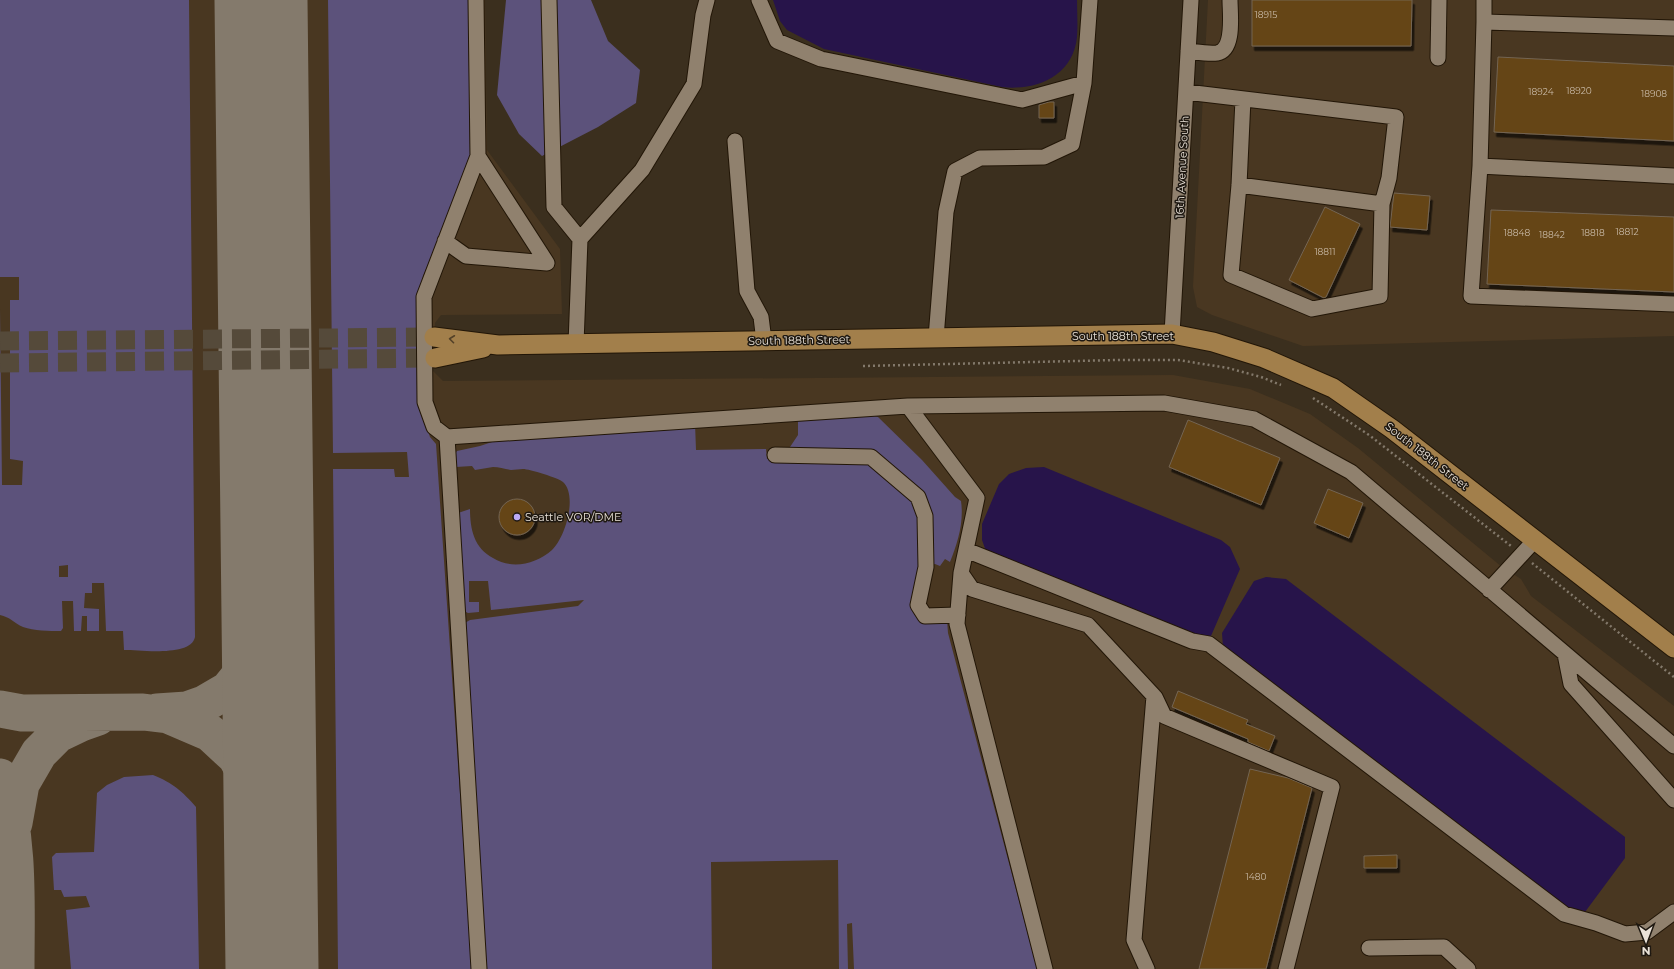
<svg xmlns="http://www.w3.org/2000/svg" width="1674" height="969" font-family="Montserrat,sans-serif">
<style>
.built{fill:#493721}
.green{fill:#5c527b;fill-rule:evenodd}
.water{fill:#27144a}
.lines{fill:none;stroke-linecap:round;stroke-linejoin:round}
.taxiway{stroke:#847a6c;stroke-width:37}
.runway{stroke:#847a6c;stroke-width:93}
.building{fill:#654413;stroke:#746553;filter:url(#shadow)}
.major-tunnel{stroke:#554a3a;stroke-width:19;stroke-dasharray:19 10;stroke-linecap:butt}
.minor-casing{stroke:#221607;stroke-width:17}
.major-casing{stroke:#221607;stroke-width:21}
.path{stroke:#83796b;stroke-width:2.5;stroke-dasharray:2 3;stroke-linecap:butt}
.minor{stroke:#90816e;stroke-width:15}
.major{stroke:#a27f4b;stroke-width:19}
.oneway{stroke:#534128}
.poi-dot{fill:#bcaaf5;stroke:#1e1811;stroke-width:1.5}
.labels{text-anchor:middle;stroke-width:3;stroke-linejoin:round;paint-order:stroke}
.number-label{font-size:9px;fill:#c9baa7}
.street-label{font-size:11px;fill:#eae2d8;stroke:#1e1811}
.poi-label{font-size:11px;fill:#eae2d8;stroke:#1e1811;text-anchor:start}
</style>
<defs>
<filter id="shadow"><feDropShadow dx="2.5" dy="4.5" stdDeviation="0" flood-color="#0009"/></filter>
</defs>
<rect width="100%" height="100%" fill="#3b2f1e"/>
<path class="built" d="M0,0h485l2,150 73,99 2,65 -121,1 -6,8 -2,48 10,10 730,-6 77,14 60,25 48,34 144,119 19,12 10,17 143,110v263h-1674z
M1208,0h466v336l-371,10 -91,-31 -15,-8 -4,-20z"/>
<path class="green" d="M0,0h189l6,637c-4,20 -54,13 -71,13l-1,-19h-17l-2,-48h-12v10h-7l-1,15 15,1v22h-12v-15h-5l-1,15h-7l-1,-30h-11l1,27 -2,3c-12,0 -27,0 -38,-4 -9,-4 -13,-10 -23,-12v-306l2,176h20l1,-24 -13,-2v-159h9v-23h-19zM68,565v12h-9v-11z
M328,0h140l2,157 -3,14 -44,105 -3,20 1,114 9,27 6,7 36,525h-134l-5,-500h61l1,8h14l-2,-25 -74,1z
M506,0h85l17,41 32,29 -4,33 -38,24 -56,29 -23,-22 -22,-39z
M865,413l13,4 44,43 33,37 6,4c3,21 -3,41 -11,61l-5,-3 -5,7 -5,-2 -5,2v-49l-58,-64 -84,-3 10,-15v-19z
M695,423l1,27 70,-1 1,10 95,-1 51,42 7,14 1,57 -8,37 34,12 1,13 89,336h-183l-2,-46 -5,1 1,45h-9l-1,-109 -127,2 1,107h-226l-23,-345 7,-4 108,-14 6,-6 -93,10 -3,-29h-19v21h10v10l-11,1 -6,-3 -7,-96 15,-5c0,20 4,39 23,49 19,12 43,6 59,-8 13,-12 26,-54 11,-68 -4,-4 -34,-13 -40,-13 -4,0 -8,1 -12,1 -6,-1 -12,-3 -18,-3 -6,1 -12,2 -18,3l-3,-4 -16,1 -5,-4 2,-7 4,-5 23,-5 21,-7z
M153,775c20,8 29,16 43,32l3,162h-128l-5,-59 24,-3 -4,-11 -22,1 -3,-7h-7l-2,-33 4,-4 38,-1 3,-59 10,-8 17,-8z"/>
<path class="water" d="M773,0h304c0,12 1,25 0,37 -4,39 -40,54 -75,50l-178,-38 -37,-19 -7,-9z
M1044,467l177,73 9,7 10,22 -29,67 -8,-1 -10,2 -205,-80 -6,-17v-16l17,-40 10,-10 17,-6z
M1266,577l20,2 339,258v21l-40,54 -14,-2 -348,-263 -1,-14 32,-52z"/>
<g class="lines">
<path class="taxiway" d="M0,709l22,4 121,-1 25,3 42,18 26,24 16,28 19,43
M157,712l30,-2 17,-6 24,-14 21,-26 9,-16 10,-29
M0,777c20,62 16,128 16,192
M14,823l7,-39 18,-31 19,-19 23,-11 17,-6"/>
<path class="runway" d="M261,0l11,969"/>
</g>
<path class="building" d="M1252,0h160l-1,46h-159z
M1498,57l176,9v75l-180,-9z
M1049,102h5v16h-15v-13z
M1394,193l36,3 -3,34 -37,-3z
M1325,207l35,17 -34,73 -2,1 -35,-18z
M1491,210l183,7v75l-187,-8z
M1188,420l92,38 -19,47 -92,-38z
M1328,489l35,14 -14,35 -35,-15z
M499 517a18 18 0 1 1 36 0a18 18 0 1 1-36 0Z
M1178,691l70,29 -2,4 29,12 -6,15 -21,-9v-3l-76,-32z
M1250,769l38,9 24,10 -46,181h-67z
M1397,855v13h-33v-12z"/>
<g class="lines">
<path class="major-tunnel" d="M0,341l434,-4
M0,363l435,-5"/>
<g class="minor-casing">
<path id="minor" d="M476,0l2,156 -54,141 1,105 9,25 13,10 461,-31 256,-3 90,16 97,53 323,274
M549,0l5,207 26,32
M759,0l18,41 44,18 201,41 62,-17
M1484,0v22l190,6
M1484,22l-4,144 194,10
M1188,51c9,1 20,3 29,2 18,-3 13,-39 13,-53
M1438,58l1,-58
M1186,92l210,25 -7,61 -7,26 -2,92 -68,13 -81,-34 8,-90 4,-86
M735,141l12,150 14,26 3,24
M1480,166l-9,130 203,8
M1239,185l143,19
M445,241l21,15 81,7 -69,-107
M1172,334l19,-334
M936,338l10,-126 9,-41 25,-13 64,-1 28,-13 12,-61 6,-83
M576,344l4,-105 62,-69 52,-86 9,-69 4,-15
M908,406l69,92 -16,75 11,16 116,36 66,71 -20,244 13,29
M447,437l32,532
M775,455l96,2 47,40 7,19 1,51 -8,38 7,11 33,-1
M966,550l226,91 17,3 355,270 32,9 29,11 22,-2 27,-20
M961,573l-4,51 88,345
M1489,590l46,-50
M1565,654l6,30 103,116
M1155,697l9,19 168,71 -46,182
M1369,948l75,-1 24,22"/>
</g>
<g class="major-casing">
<path id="major" d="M434,337l64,8 674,-11 41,8 51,16 69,30 59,41 282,219
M435,358l48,-10"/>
</g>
<path class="path" d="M863,366l255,-6h60l50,8 33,9 20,8
M1313,398l56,37 142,111
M1532,563l142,114"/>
<use href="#minor" class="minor"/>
<use href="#major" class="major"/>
</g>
<defs><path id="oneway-chevron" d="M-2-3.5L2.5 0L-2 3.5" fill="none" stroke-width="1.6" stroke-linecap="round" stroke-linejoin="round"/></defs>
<use class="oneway" href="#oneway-chevron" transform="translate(452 339) rotate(-173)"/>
<circle class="poi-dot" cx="517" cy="517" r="4"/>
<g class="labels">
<g class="number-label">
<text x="1266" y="18">18915</text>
<text x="1579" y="94">18920</text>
<text x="1541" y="95">18924</text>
<text x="1654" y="97">18908</text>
<text x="1627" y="235">18812</text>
<text x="1517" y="236">18848</text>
<text x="1593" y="236">18818</text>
<text x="1552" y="238">18842</text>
<text x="1325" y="255">18811</text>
<text x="1256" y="880">1480</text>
</g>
<g class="street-label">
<text transform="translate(1182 167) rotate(-87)" y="4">16th Avenue South</text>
<text x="1123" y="340">South 188th Street</text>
<text transform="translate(799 340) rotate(-1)" y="4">South 188th Street</text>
<text transform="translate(1427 456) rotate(38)" y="4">South 188th Street</text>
</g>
<g class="poi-label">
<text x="525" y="521">Seattle VOR/DME</text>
</g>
</g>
<g transform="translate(1646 941) rotate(179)" stroke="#1e1811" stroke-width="3" paint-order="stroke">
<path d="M0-3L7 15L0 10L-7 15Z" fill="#eae2d8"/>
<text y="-6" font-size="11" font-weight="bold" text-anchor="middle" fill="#eae2d8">N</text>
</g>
</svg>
